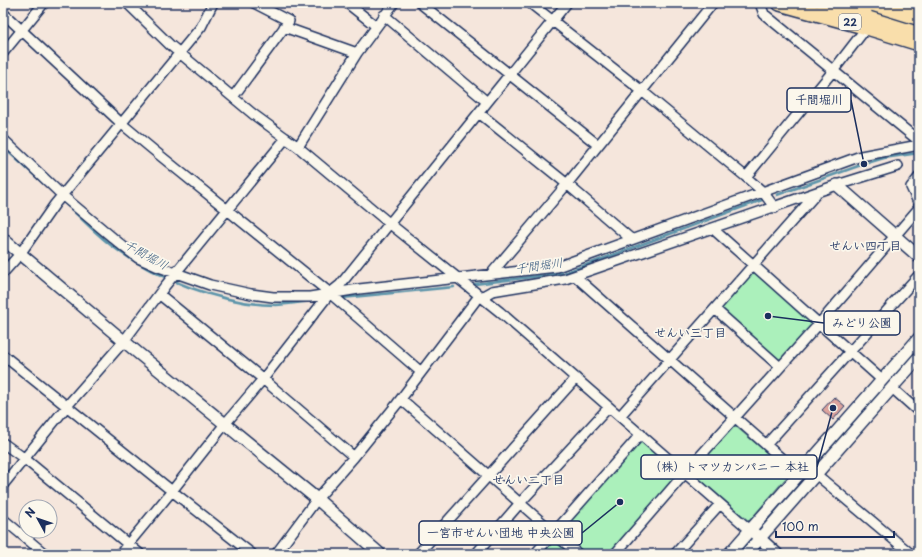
<svg xmlns="http://www.w3.org/2000/svg" width="922" height="557" font-family="'Playpen Sans','Klee One',sans-serif">
<style>
.green{fill:#abf0bb;stroke:#63908c}
.lines{fill:none;stroke-linecap:round;stroke-linejoin:round}
.stream{stroke:#5b94aa;stroke-width:2.5}
.building{fill:#dda39d;stroke:#1b2f5e}
.minor-casing{stroke:#1b2f5e;stroke-width:12}
.tertiary-casing{stroke:#1b2f5e;stroke-width:14}
.trunk-casing{stroke:#1b2f5e;stroke-width:18}
.motorway-casing{stroke:#1b2f5e;stroke-width:19}
.minor{stroke:#fbf7ec;stroke-width:9}
.tertiary{stroke:#fbf7ec;stroke-width:11}
.trunk{stroke:#f9deab;stroke-width:15}
.motorway{stroke:#f9deab;stroke-width:16}
.motorway-bridge-casing{stroke:#1b2f5e;stroke-width:19;stroke-linecap:butt}
.motorway-bridge{stroke:#f9deab;stroke-width:16}
.labels{text-anchor:middle;stroke-width:3.5;stroke-linejoin:round;paint-order:stroke}
.shield{fill:#fbf7ec;stroke:#5e6b89;stroke-width:1}
.shield-label{font-size:10px;font-weight:bold;fill:#1b2f5e}
.neighbourhood-label{font-size:12px;font-weight:bold;fill:#1b2f5e;stroke:#fbf7ec}
.water-label{font-size:12px;font-style:italic;fill:#36597e;stroke:#fbf7ec}
.leader{fill:none;stroke:#1b2f5e;stroke-width:1.5}
.callout-dot{fill:#1b2f5e;stroke:#fbf7ec;stroke-width:1.5}
.callout{fill:#fbf7ec;stroke:#1b2f5e;stroke-width:1.5}
.callout-label{font-size:12px;text-anchor:middle;font-weight:bold;fill:#1b2f5e}
</style>
<rect width="100%" height="100%" fill="#f5e6dc"/>
<filter id="ink" filterUnits="userSpaceOnUse"><feTurbulence type="fractalNoise" baseFrequency=".025" numOctaves="2"/><feDisplacementMap in="SourceGraphic" scale="8" xChannelSelector="R" yChannelSelector="G"/><feConvolveMatrix kernelMatrix="1 2 1 2 8 2 1 2 1" color-interpolation-filters="sRGB"/></filter>
<g filter="url(#ink)">
<path class="green" d="M755,270l59,54 -35,36 -58,-52z
M734,425l56,48 -41,48 -56,-48z
M641,442l37,31 -70,81h-22l-25,-23z
M554,541l15,13h-26z"/>
<g class="lines">
<path class="stream" d="M3,147l41,37
M777,195l87,-31 20,-6 35,-5
M67,205c15,14 29,29 45,41 42,32 111,59 164,59 13,-1 26,-3 39,-4
M475,284l89,-11 198,-73
M342,298l112,-11"/>
</g>
<path class="building" d="M834,397l11,9 -12,14 -11,-10z"/>
<g class="lines">
<g class="minor-casing">
<path id="minor" d="M127,3l43,42 83,69 45,33 91,76 111,89 250,218
M347,3l29,23
M420,3l178,142
M530,3l112,88 104,86 17,15 12,16
M760,3l4,11 155,127
M3,13l119,111 35,29 168,136 96,83
M384,15l103,87
M284,27l73,26
M3,53l41,-50
M233,97l56,-76 -35,-18
M479,113l88,71 64,55
M3,139l60,57 62,52 13,10 18,8 54,19 41,9 22,3h37l49,-8 198,-22 304,-111 58,-11
M298,147l59,-94 37,-50
M746,177l87,-106 34,-44
M919,177l-8,10 8,17
M713,229l169,151
M3,273l17,-19 35,-50 146,-177 12,-24
M491,274l76,-90 146,-181
M575,276l224,198
M159,294l104,85 91,78
M715,309l65,58
M3,355l169,136 80,63
M892,388l27,24
M401,399l177,155
M620,416l196,-222
M3,443l22,16 115,95
M766,445l153,-170
M817,475l94,79
M3,485l64,-79 57,-65 41,-55 121,-148
M3,519l42,35
M120,554l52,-63 53,-67 38,-45 67,-86 10,-8 227,-282
M276,554l41,-55 37,-42 43,-53 79,-104 16,-9 73,-12 272,-94 61,-19
M418,554l158,-176
M476,554l44,-51 89,-96
M535,554l106,-120
M615,554l70,-81 134,-149 100,-116
M675,554l45,-50"/>
</g>
<g class="tertiary-casing">
<path id="tertiary" d="M837,185l82,72
M3,239l135,114 179,146 63,55
M755,534l22,20
M729,554l190,-216
M746,554l173,-197"/>
</g>
<g class="trunk-casing">
<path id="trunk" d="M780,3l87,24 52,16"/>
</g>
<g class="motorway-casing">
<path id="motorway" d="M825,3l94,27"/>
</g>
<use href="#minor" class="minor"/>
<use href="#tertiary" class="tertiary"/>
<use href="#trunk" class="trunk"/>
<use href="#motorway" class="motorway"/>
<g class="motorway-bridge-casing">
<path id="motorway-bridge" d="M874,3l45,14"/>
</g>
<use href="#motorway-bridge" class="motorway-bridge"/>
</g>
</g>
<g class="labels">
<rect class="shield" x="839" y="14" width="22" height="16" rx="3"/>
<g class="shield-label">
<text x="850" y="26">22</text>
</g>
<g class="neighbourhood-label">
<text x="865" y="250">せんい四丁目</text>
<text x="690" y="337">せんい三丁目</text>
<text x="528" y="484">せんい二丁目</text>
</g>
<g class="water-label">
<text transform="translate(146 255) rotate(29)" y="4">千間堀川</text>
<text transform="translate(539 266) rotate(-8)" y="4">千間堀川</text>
</g>
</g>
<path class="leader" d="M864 164L851 100M768 316L824 323M833 408L817 467M620 502L582 533"/>
<g class="callout-dot">
<circle cx="864" cy="164" r="4"/>
<circle cx="768" cy="316" r="4"/>
<circle cx="833" cy="408" r="4"/>
<circle cx="620" cy="502" r="4"/>
</g>
<g class="callout">
<rect x="787" y="88" width="64" height="24" rx="4"/>
<rect x="824" y="311" width="76" height="24" rx="4"/>
<rect x="641" y="455" width="176" height="24" rx="4"/>
<rect x="419" y="521" width="163" height="24" rx="4"/>
</g>
<g class="callout-label">
<text x="819" y="104">千間堀川</text>
<text x="862" y="327">みどり公園</text>
<text x="729" y="471">（株）トマツカンパニー 本社</text>
<text x="501" y="537">一宮市せんい団地 中央公園</text>
</g>
<rect width="922" height="557" fill="none" stroke="#fbf7ec" stroke-width="16"/>
<rect x="8" y="8" width="906" height="541" fill="none" stroke="#1b2f5e" stroke-width="1.5" filter="url(#ink)"/>
<g transform="translate(38 519) rotate(310)"><circle r="19" fill="#fbf7ec" stroke="#a1a7b3"/>
<path d="M0-3L7 15L0 10L-7 15Z" fill="#1b2f5e"/>
<text y="-6" font-size="11" font-weight="bold" text-anchor="middle" fill="#1b2f5e">N</text>
</g>
<path d="M776 531v6h118v-6" fill="none" stroke="#1b2f5e" stroke-width="2"/>
<text x="782" y="531" font-size="12" fill="#1b2f5e" stroke="#fbf7ec" stroke-width="3" paint-order="stroke">100 m</text>
</svg>
